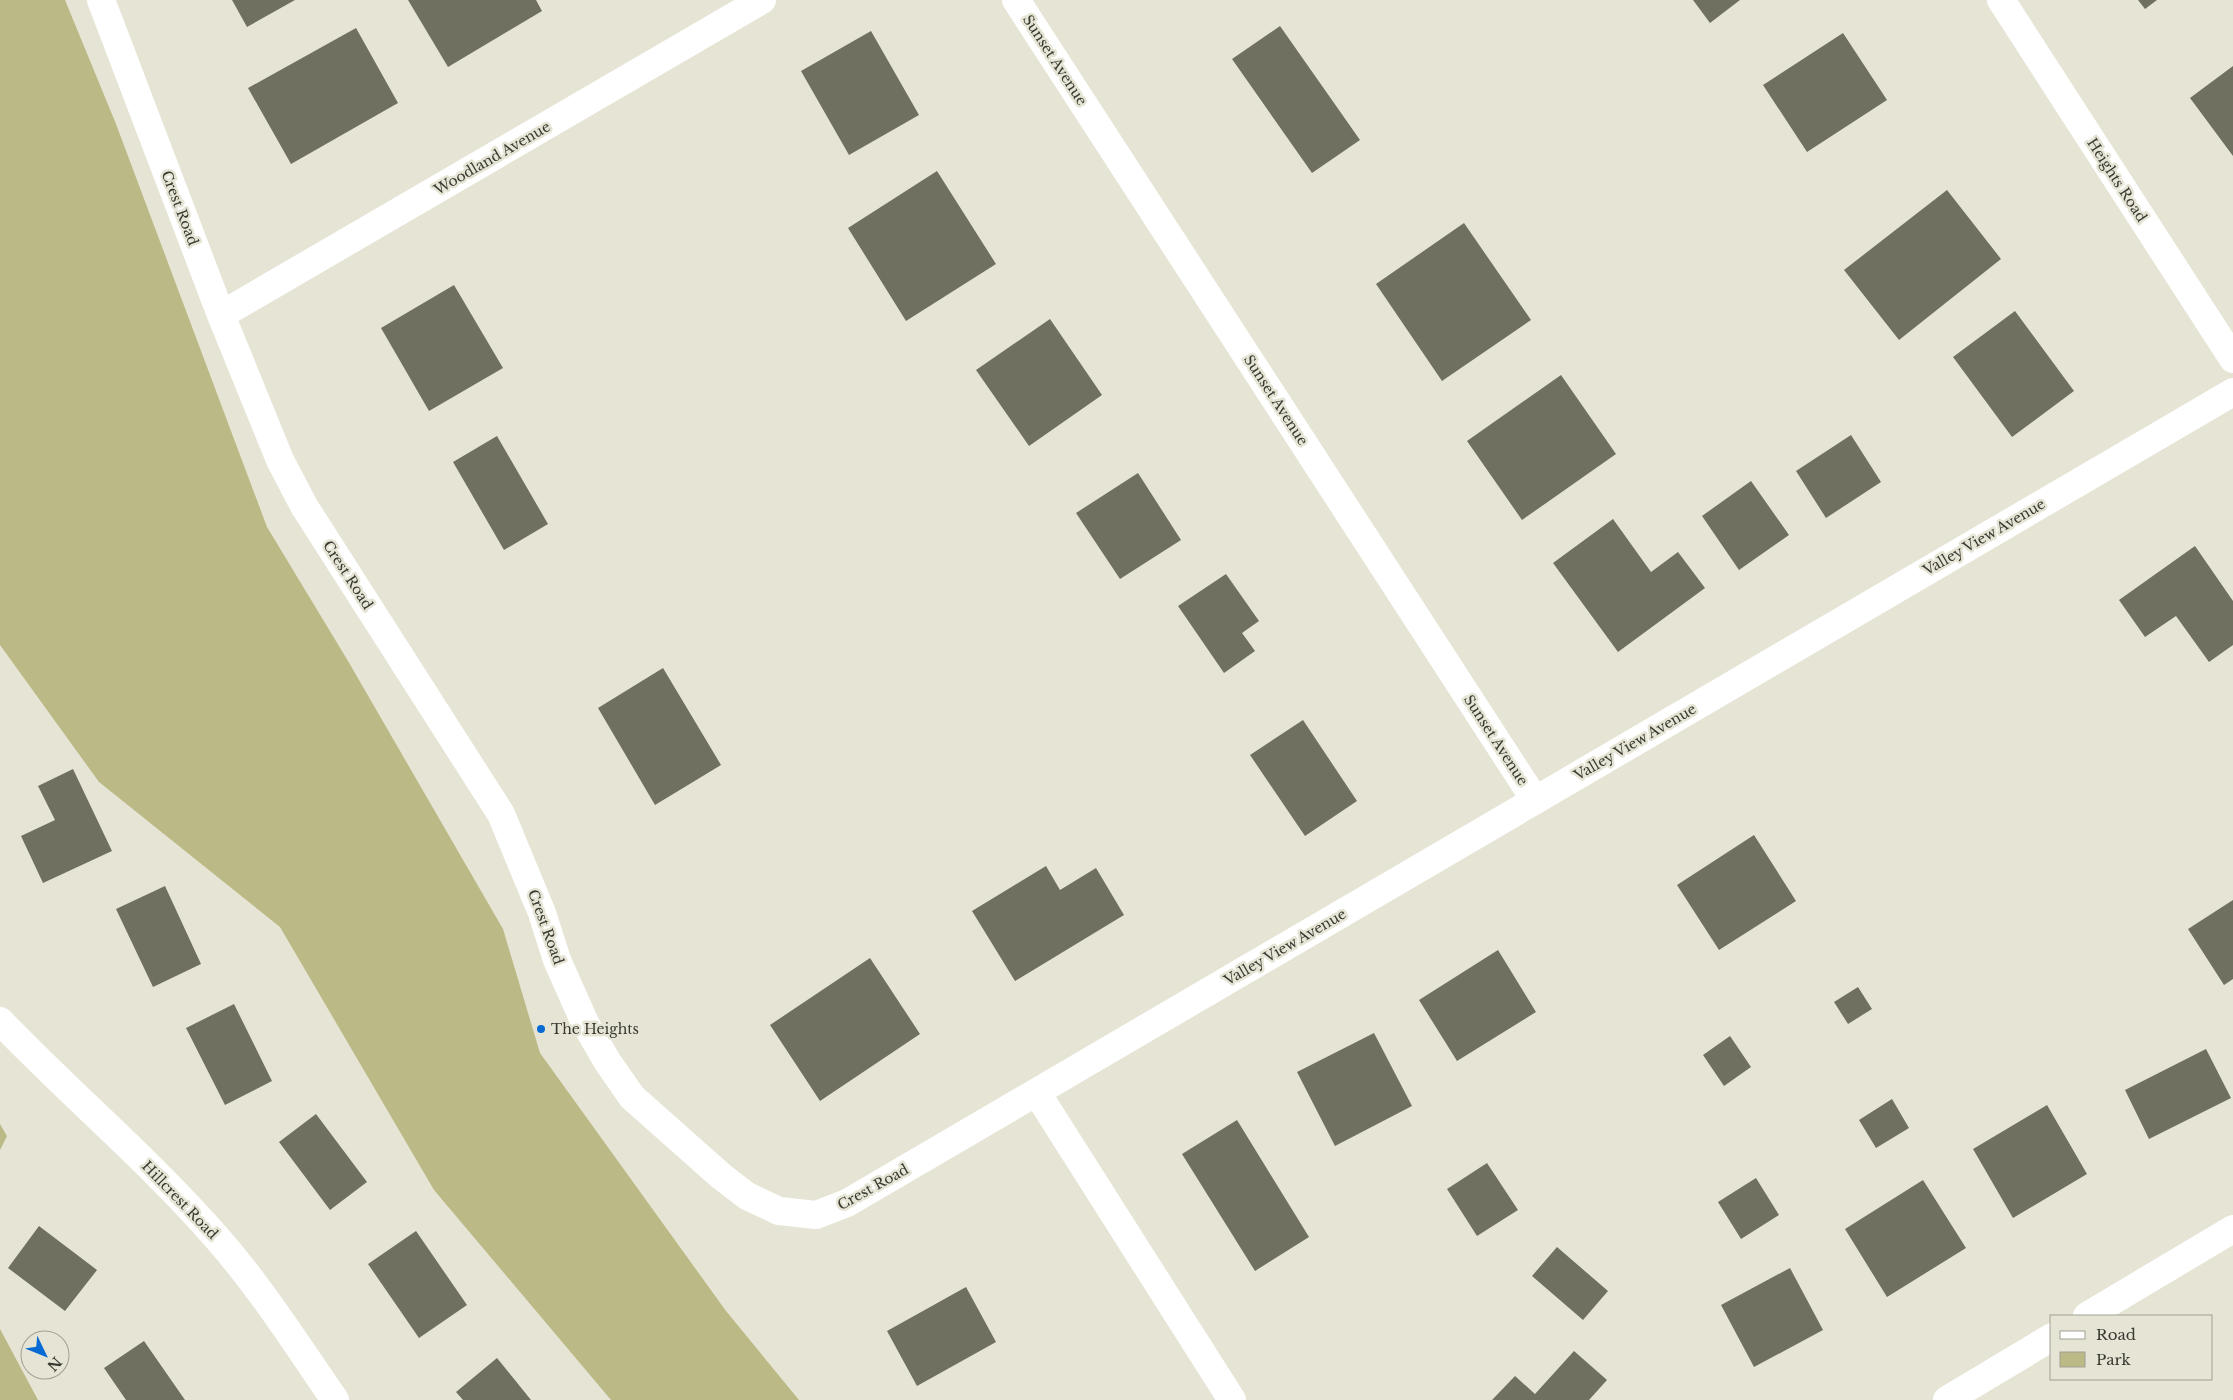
<svg xmlns="http://www.w3.org/2000/svg" width="2233" height="1400" font-family="'Libre Baskerville',serif">
<style>
.green{fill:#bbb985}
.building{fill:#707061}
.lines{fill:none;stroke-linecap:round;stroke-linejoin:round}
.minor{stroke:#fff;stroke-width:28}
.poi-dot{fill:#086bd3;stroke:#e6e5d5;stroke-width:2}
.labels{text-anchor:middle;stroke-width:5;stroke-linejoin:round;paint-order:stroke}
.street-label{font-size:14px;fill:#393932;stroke:#e6e5d5}
.poi-label{font-size:14px;fill:#393932;stroke:#e6e5d5;text-anchor:start}
</style>
<rect width="100%" height="100%" fill="#e6e5d5"/>
<path class="green" d="M0,0h65l51,124 151,403 81,134 155,268 37,124 186,258 73,89h-188l-177,-210 -154,-263 -181,-145 -99,-137z
M0,1124l7,12 -7,14z
M0,1329l38,71h-38z"/>
<path class="building" d="M232,0h63l-48,27z
M408,0h128l6,11 -94,56z
M1693,0h47l-30,23z
M2138,0h19l-12,9z
M1280,26l80,114 -48,33 -80,-114z
M356,28l42,75 -107,61 -43,-76z
M871,31l48,84 -70,40 -48,-84z
M1843,33l44,67 -80,52 -44,-67z
M2233,66v90l-43,-58z
M937,171l59,93 -90,57 -58,-93z
M1947,190l54,69 -102,81 -55,-70z
M1464,223l67,97 -89,61 -66,-97z
M454,285l49,83 -74,43 -48,-83z
M2015,311l59,80 -62,46 -59,-80z
M1050,319l52,76 -73,51 -53,-76z
M1561,375l55,79 -94,66 -55,-79z
M1851,435l30,47 -55,36 -30,-47z
M497,436l51,88 -44,26 -51,-88z
M1138,473l43,67 -61,39 -44,-66z
M1751,481l38,54 -50,35 -37,-54z
M1613,519l38,53 27,-20 27,36 -87,64 -65,-89z
M2195,546l38,55v44l-24,17 -33,-46 -31,21 -26,-37z
M1226,574l33,47 -17,12 13,18 -31,22 -46,-67z
M663,668l58,97 -66,40 -57,-97z
M1303,720l54,81 -52,35 -55,-81z
M73,769l39,82 -69,32 -22,-47 34,-16 -17,-34z
M1754,835l42,66 -77,49 -42,-65z
M1046,866l14,24 36,-22 28,47 -109,66 -43,-70z
M165,886l36,78 -48,23 -37,-78z
M2233,900v79l-9,6 -36,-56z
M1498,950l38,62 -79,49 -38,-61z
M870,958l50,76 -100,67 -50,-76z
M1858,987l14,22 -24,15 -14,-22z
M234,1004l38,77 -47,24 -39,-77z
M1374,1033l38,73 -77,40 -38,-74z
M1730,1036l21,31 -27,19 -21,-31z
M2206,1049l25,49 -82,41 -24,-49z
M1892,1099l17,29 -33,20 -17,-28z
M2047,1105l40,69 -74,44 -40,-69z
M316,1114l51,68 -37,28 -51,-68z
M1237,1120l72,117 -54,34 -73,-117z
M1487,1163l31,47 -41,26 -30,-47z
M1756,1178l23,37 -38,24 -23,-37z
M1923,1180l43,68 -79,49 -42,-68z
M39,1226l58,44 -32,41 -57,-43z
M416,1231l51,74 -48,33 -51,-74z
M1557,1247l51,44 -25,29 -51,-44z
M1790,1268l33,62 -69,37 -33,-62z
M966,1287l30,55 -79,44 -30,-55z
M144,1341l41,59h-59l-22,-32z
M1574,1351l33,29 -18,20h-97l23,-24 20,18z
M497,1358l34,42h-68l-7,-8z"/>
<g class="lines">
<path class="minor" d="M101,0l120,315 59,145 24,46 197,308 41,99 15,47 28,63 22,38 25,36 89,79 26,20 32,15 37,4 31,-12 1386,-811
M1016,0l519,800
M2001,0l232,359
M221,315l541,-315
M0,1021c71,74 150,140 217,217 44,50 80,107 118,162
M1037,1093l195,307
M2087,1316l146,-87
M1947,1400l105,-63"/>
</g>
<circle class="poi-dot" cx="541" cy="1029" r="5"/>
<g class="labels">
<g class="street-label">
<text transform="translate(1055 60) rotate(57)" y="5">Sunset Avenue</text>
<text transform="translate(492 158) rotate(-30)" y="5">Woodland Avenue</text>
<text transform="translate(2117 180) rotate(57)" y="5">Heights Road</text>
<text transform="translate(180 208) rotate(69)" y="5">Crest Road</text>
<text transform="translate(1276 400) rotate(57)" y="5">Sunset Avenue</text>
<text transform="translate(1984 537) rotate(-30)" y="5">Valley View Avenue</text>
<text transform="translate(348 575) rotate(57)" y="5">Crest Road</text>
<text transform="translate(1496 740) rotate(57)" y="5">Sunset Avenue</text>
<text transform="translate(1635 742) rotate(-30)" y="5">Valley View Avenue</text>
<text transform="translate(546 927) rotate(70)" y="5">Crest Road</text>
<text transform="translate(1285 947) rotate(-30)" y="5">Valley View Avenue</text>
<text transform="translate(873 1187) rotate(-29)" y="5">Crest Road</text>
<text transform="translate(180 1200) rotate(46)" y="5">Hillcrest Road</text>
</g>
<g class="poi-label">
<text x="551" y="1034">The Heights</text>
</g>
</g>
<rect x="2050" y="1315" width="162" height="65" fill="#e6e5d5" stroke="#a1a094"/>
<rect x="2060" y="1331" width="25" height="8" fill="#ffffff" stroke="#a1a094"/>
<text x="2096" y="1340" font-size="15" fill="#393932">Road</text>
<rect x="2060" y="1352" width="25" height="15" fill="#bbb985" stroke="#a1a094"/>
<text x="2096" y="1365" font-size="15" fill="#393932">Park</text>
<g transform="translate(45 1355) rotate(133)"><circle r="24" fill="#e6e5d5" stroke="#a1a094"/>
<path d="M0-4L9 19L0 12L-9 19Z" fill="#086bd3"/>
<text y="-8" font-size="14" font-weight="bold" text-anchor="middle" fill="#393932">N</text>
</g>
</svg>
